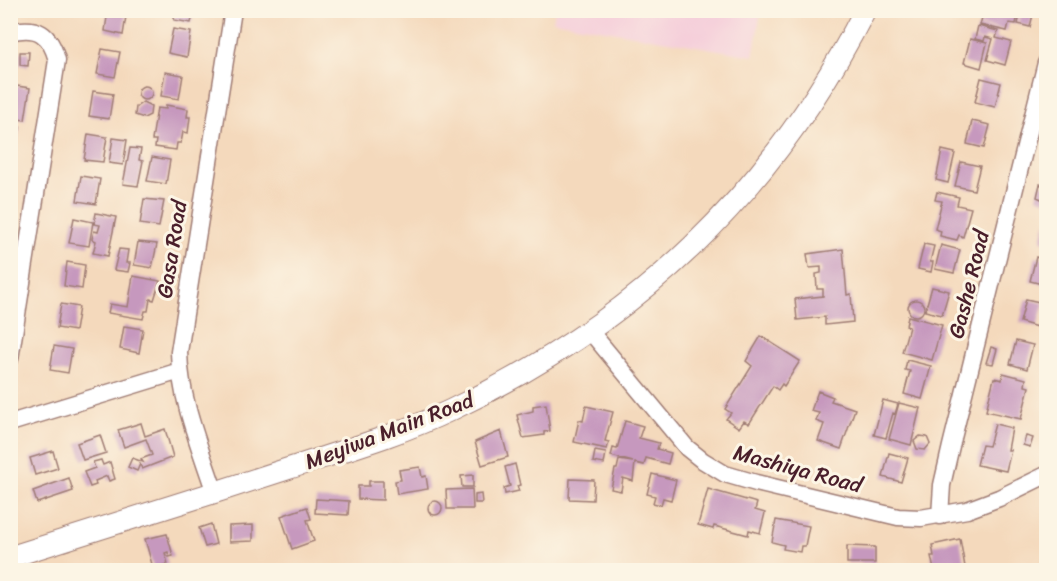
<svg xmlns="http://www.w3.org/2000/svg" width="1057" height="581" font-family="Sriracha,sans-serif">
<style>
.built{fill:#f5cfda}
.building{fill:#c698be}
.lines{fill:none;stroke-linecap:round;stroke-linejoin:round}
.minor-casing{stroke:#9f7c74;stroke-width:19}
.tertiary-casing{stroke:#9f7c74;stroke-width:23}
.minor{stroke:#fff;stroke-width:16}
.tertiary{stroke:#fff;stroke-width:21}
.labels{text-anchor:middle;stroke-width:6;stroke-linejoin:round;paint-order:stroke}
.street-label{font-size:22px;fill:#4a1f2b;stroke:#fcf5e5}
</style>
<rect width="100%" height="100%" fill="#fcf5e5"/>
<filter id="ink" filterUnits="userSpaceOnUse"><feTurbulence type="fractalNoise" baseFrequency=".0167" numOctaves="2"/><feDisplacementMap in="SourceGraphic" scale="12" xChannelSelector="R" yChannelSelector="G"/><feConvolveMatrix kernelMatrix="1 2 1 2 8 2 1 2 1" color-interpolation-filters="sRGB"/></filter>
<filter id="wash" filterUnits="userSpaceOnUse"><feTurbulence type="fractalNoise" baseFrequency=".008" numOctaves="4" result="noise"/><feDisplacementMap in="SourceGraphic" scale="24" xChannelSelector="R" yChannelSelector="G"/><feGaussianBlur stdDeviation="1.35" result="paint"/><feColorMatrix in="noise" values="0 0 0 0 0 0 0 0 0 0 0 0 0 0 0 0 0 1.4 0 .05"/><feComposite in="paint" operator="in"/></filter>
<g filter="url(#wash)">
<rect width="100%" height="100%" fill="#f4d9bc"/>
<path class="built" d="M555,11v-1l206,1 -8,45 -200,-35z"/>
<g id="blocks">
<path class="building" d="M108,10h19l-4,25 -18,-4z
M175,10h27l-1,6 -8,-1 -2,8 -17,-3z
M984,10h35l-3,14 -7,-1 -2,8 -27,-6z
M1021,10h13l-4,17 -12,-3z
M978,26l20,5 -2,7 15,4 -6,23 -18,-5 6,-21 -8,-2 -1,4 -9,-2z
M173,29l18,3 -4,25 -19,-4z
M970,39l17,4 -6,25 -17,-5z
M102,49l18,3 -5,25 -18,-3z
M20,52h9l-1,14 -8,-1z
M165,72l18,3 -4,24 -18,-3z
M981,78l20,5 -6,24 -20,-5z
M10,85l20,3 -5,32 -15,-2z
M138 93a7 7 0 1 1 14 0a7 7 0 1 1-14 0Z
M93,91l20,3 -4,25 -20,-3z
M143,102l8,4 -1,9 -6,3 -9,-3 1,-8z
M166,105l22,4 -1,8h3l-2,16 -5,-1 -2,11h-4l-1,7 -21,-3 1,-7h-4l5,-32 9,1z
M972,121l18,4 -6,23 -17,-4z
M10,125l10,2 -5,26 -5,-1z
M88,134l19,3 -4,25 -19,-2z
M113,138l14,2 -4,25 -14,-2z
M130,148l11,1 -2,11 4,1 -5,25 -15,-2z
M942,150l13,3 -7,30 -12,-3z
M152,157l18,3 -4,24 -19,-3z
M961,162l19,4 -6,24 -19,-4z
M81,176l19,3 -4,25 -19,-3z
M1040,184l6,2v15l-9,-4z
M937,192l22,5 -2,8 14,3 -8,29 -4,-2 -2,5 -17,-4 1,-5 -6,-2 7,-28 -7,-1z
M144,199l20,2 -5,26 -19,-3z
M96,213l20,4 -8,39 -15,-3 3,-12 -4,-2 2,-8 4,1 2,-7 -6,-1z
M74,218l19,4 -4,24 -20,-3z
M1046,221v20l-5,-1z
M138,242l19,2 -5,24 -18,-3z
M924,244l10,2 -4,16h3l-2,10 -13,-3z
M941,245l19,5 -6,23 -19,-4z
M119,249l9,1 -2,13h4l-2,9 -14,-2z
M843,249l4,46 4,-1 2,28 -28,3v-8l-28,3 -2,-21 28,-3v-7h-6l-1,-15 5,-1v-6l-12,1 -2,-14z
M1036,257l10,3v25l-16,-4z
M67,262l18,3 -3,24 -18,-3z
M133,276l27,5 -6,19 -4,-1 -2,12h-3l-2,8 -35,-6 2,-9 18,3z
M932,287l17,4 -7,24 -17,-4z
M1026,299l18,4 -7,24 -17,-5z
M908 308a8 8 0 1 1 16 0a8 8 0 1 1-16 0Z
M61,304l18,3 -4,24 -18,-3z
M908,316l34,9 -10,35 -30,-8 7,-25 -3,-1z
M124,326l19,3 -4,24 -19,-4z
M761,336l39,25 -16,25 -2,-2 -4,6 -5,-4 -24,38 -5,-3 -5,7 -13,-9 5,-6 -6,-4 27,-43 -6,-5z
M1016,341l17,4 -6,24 -17,-5z
M54,346l18,3 -4,24 -18,-3z
M991,347l6,2 -4,15 -7,-1z
M907,360l24,6 -9,33 -18,-5 6,-23 -5,-1z
M1003,373l23,6 -1,7 4,1 -8,32 -35,-8 8,-33 8,2z
M818,391l15,6 -2,4 24,8 -14,40 -23,-8 6,-17 -8,-3 3,-8 -8,-2z
M883,400l15,4 -3,10 -2,-1 -7,25 -12,-3z
M899,403l21,5 -9,37 -22,-6z
M546,404l4,27 -6,1v3l-21,3 -6,-23 16,-4v-5z
M586,406l27,6 -8,29 4,1 -2,7 -33,-7 5,-22 4,1z
M625,421l18,5 -4,12 20,5 -2,6 14,4 -3,11 -22,-6 -2,7 -9,-2 -2,18 -10,-3 -2,13 -10,-2 4,-20h2l2,-9 14,2 -22,-6 2,-8 4,1z
M141,423l4,13 20,-7 8,28 -31,12 -2,-5 -3,7 -9,-4 4,-9 11,4 -2,-3 11,-4 -6,-16 -22,8 -6,-17z
M995,424l17,4 -4,22h3l-5,21 -29,-6 5,-20 7,1z
M501,431l7,26 -26,8 -7,-23z
M100,435l6,18 -23,7 -6,-17z
M920,436l7,1 3,7 -5,6 -8,-1 -3,-8z
M1026,436l7,2 -3,9 -7,-2z
M53,451l5,17 -23,7 -5,-17z
M595,451l11,2 -2,11 -11,-2z
M889,453l19,5 -7,24 -18,-5z
M101,460l2,5 7,-3 5,17 -6,2 -2,-5 -12,5 1,4 -6,2 -6,-15 11,-4 -2,-6z
M515,464l5,21 -3,1 2,5 -14,3 -1,-6 6,-2 -5,-19z
M420,467l2,10 4,-1 2,13 -31,5 -2,-13 6,-1 -2,-10z
M652,474l24,6 -5,20 -8,-2 -2,7 -8,-2 2,-7 -8,-2z
M473,475v12h-11l-1,-11z
M69,478l4,13 -36,12 -4,-12z
M570,479l24,1 -1,20 -24,-1z
M369,481h14v19l-25,-1v-13h11z
M472,489l1,20h-26l-1,-19z
M708,489l49,14 -2,7 10,3 -5,20 -11,-3 -1,5 -34,-9 -1,3 -15,-4z
M481,494l1,9h-7v-8z
M316,499l33,2 -1,14 -33,-2z
M428 508a7 7 0 1 1 14 0a7 7 0 1 1-14 0Z
M307,507l4,12 -4,1 7,21 -22,8 -11,-33z
M776,520l33,6 -4,20h-4l-1,6 -17,-3 1,-4 -12,-3z
M211,524l5,20 -11,3 -6,-19z
M253,525v16l-24,1v-16z
M167,534l6,22 -4,1 -1,-5 -3,1 3,11 -15,4 -8,-29z
M960,539l5,28 -17,3h-14l-3,-14h3l-2,-11z
M847,546l28,1v16h-28z"/>
</g>
</g>
<g filter="url(#ink)">
<use href="#blocks" fill-opacity="0" stroke="#9f7c74" stroke-width="1.5"/>
<g class="lines">
<g class="minor-casing">
<path id="minor" d="M10,32c28,-7 40,2 47,28l-47,299
M590,331l97,117 15,12 23,14 31,9 142,34 23,1 46,-8 32,-12 47,-23
M10,423l170,-52
M215,493c-15,-46 -35,-93 -36,-141l54,-342
M940,516l2,-31 9,-39 95,-383"/>
</g>
<g class="tertiary-casing">
<path id="tertiary" d="M10,557c93,-29 185,-58 277,-88 55,-18 112,-34 164,-59 186,-88 321,-217 414,-400"/>
</g>
<use href="#minor" class="minor"/>
<use href="#tertiary" class="tertiary"/>
</g>
</g>
<g class="labels">
<g class="street-label">
<text transform="translate(171 249) rotate(-81)" y="8">Gasa Road</text>
<text transform="translate(968 284) rotate(-76)" y="8">Gashe Road</text>
<text transform="translate(389 430) rotate(-21)" y="8">Meyiwa Main Road</text>
<text transform="translate(798 468) rotate(15)" y="8">Mashiya Road</text>
</g>
</g>
<rect width="1057" height="581" fill="none" stroke="#fcf5e5" stroke-width="36"/>
</svg>
